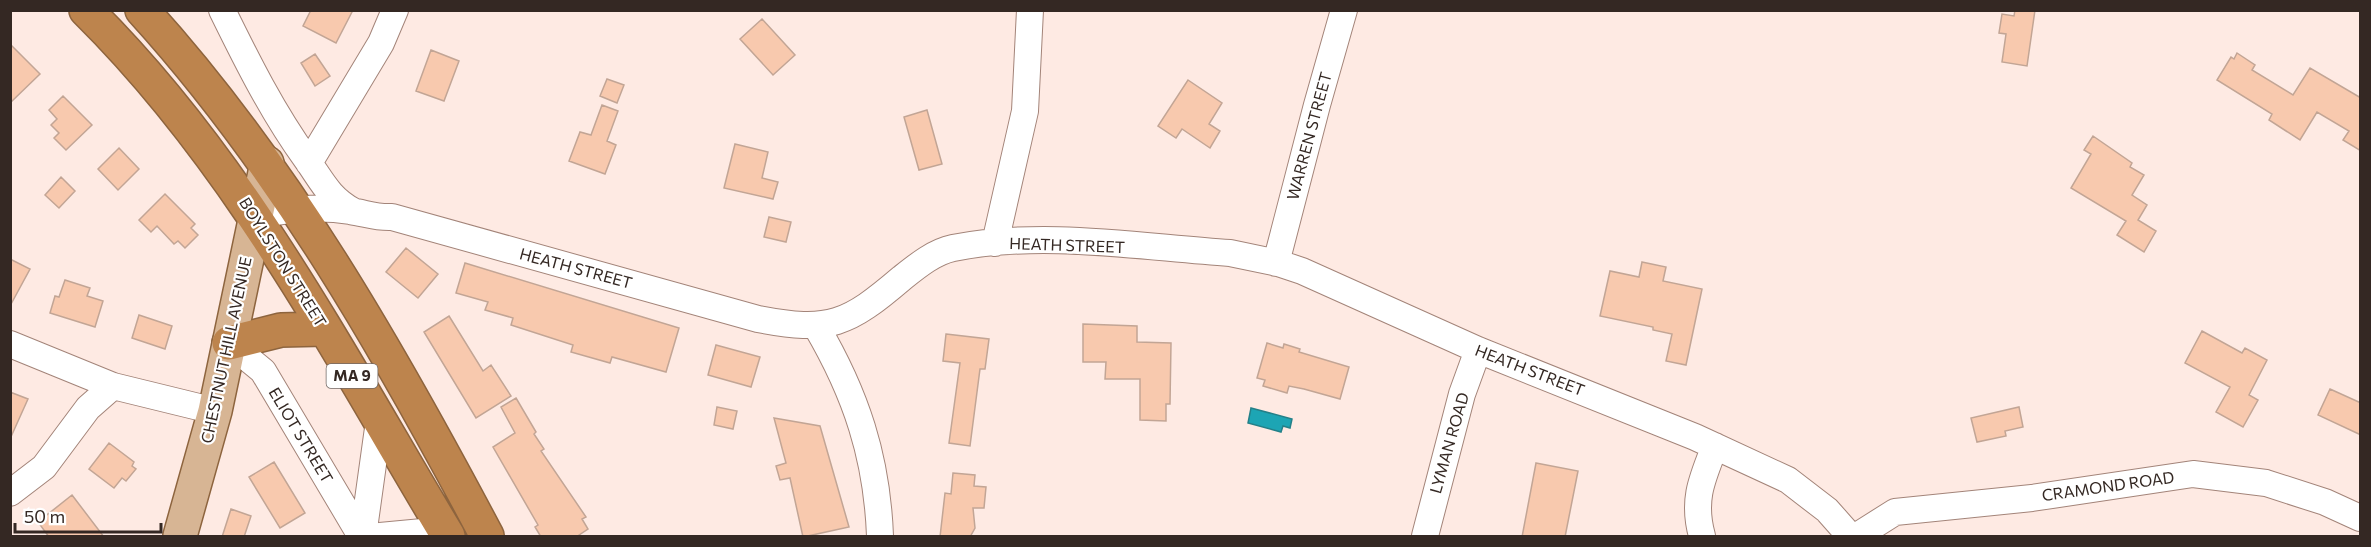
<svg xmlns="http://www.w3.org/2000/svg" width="2371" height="547" font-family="Commissioner,sans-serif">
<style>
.water{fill:#1da5b4;stroke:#248088;stroke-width:1.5}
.building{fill:#f8c9ae;stroke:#c2a595;stroke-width:1.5}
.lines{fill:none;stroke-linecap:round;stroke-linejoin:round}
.minor-casing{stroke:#a38479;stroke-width:28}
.major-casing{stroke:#8d643e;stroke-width:36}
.highway-casing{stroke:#8d643e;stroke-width:36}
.minor{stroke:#fff;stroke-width:26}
.major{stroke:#d7b594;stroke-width:33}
.highway{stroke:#bd844d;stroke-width:33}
.labels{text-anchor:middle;stroke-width:4.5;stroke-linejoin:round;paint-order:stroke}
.shield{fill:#fff;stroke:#716865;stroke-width:1.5}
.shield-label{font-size:15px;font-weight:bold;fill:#342823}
.street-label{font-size:16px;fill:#342823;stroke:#fff}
</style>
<rect width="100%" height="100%" fill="#feeae3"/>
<path class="water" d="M1251,408l41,11 -2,9 -7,-2 -2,6 -33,-9z"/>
<path class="building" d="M311,10h42l-17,33 -33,-17z
M2015,10h20l-8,56 -25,-4 4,-28 -7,-1 3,-19 12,2z
M762,19l33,36 -22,20 -33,-36z
M10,44l30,30 -30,29z
M431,50l28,11 -15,40 -28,-10z
M2237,53l18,12 -3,5 41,25 17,-27 51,30v53l-18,-11 6,-9 -32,-19 -17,28 -31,-20 3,-6 -55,-34 14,-23 3,2z
M315,54l15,22 -15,10 -14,-23z
M607,79l17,6 -7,18 -17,-7z
M1188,80l34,23 -13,21 11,7 -10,17 -28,-19 -6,9 -18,-12z
M63,96l29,29 -26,25 -12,-12 5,-5 -8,-8 6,-6 -8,-9z
M602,105l16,6 -11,30 9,4 -11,29 -36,-13 11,-29 11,3z
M927,110l15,54 -23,6 -15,-53z
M2093,136l39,27 -2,4 14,8 -12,20 15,10 -9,15 18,11 -12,21 -27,-17 9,-14 -55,-33 20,-34 -7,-4z
M735,144l33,8 -6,26 16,4 -5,17 -49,-11z
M119,148l20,21 -21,21 -20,-21z
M61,177l14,14 -16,17 -14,-13z
M165,194l30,30 -4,4 7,7 -13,13 -7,-7 -4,3 -17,-18 -6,6 -12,-12z
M769,217l22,5 -5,20 -22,-5z
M406,248l32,26 -20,24 -32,-26z
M10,259l20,10 -20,37z
M1642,262l24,5 -3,14 39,8 -16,76 -20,-4 6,-27 -19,-4v-3l-53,-11 10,-45 29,6z
M465,263l214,65 -13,44 -54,-15 -2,6 -39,-11 2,-7 -62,-20 2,-7 -28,-8 3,-8 -32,-9z
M65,280l25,8 -3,8 16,5 -8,26 -45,-14 5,-17 4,1z
M139,315l33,11 -7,23 -33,-11z
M449,316l34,55 8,-6 20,31 -35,22 -52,-86z
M1083,324l54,2v16l34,1 -1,61h-4v17l-26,-1v-41h-35l1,-17h-23z
M2202,331l40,22 3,-5 22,12 -18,35 9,5 -15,27 -27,-15 14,-25 -45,-24z
M946,334l43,5 -4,30h-5l-10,77 -21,-3 11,-80 -17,-2z
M1267,343l16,5 1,-4 16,5 -1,3 50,15 -9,32 -36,-10 -15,-3 -2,7 -24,-7 2,-6 -8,-2z
M716,345l44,12 -9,30 -43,-12z
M2330,389l31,14v32l-43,-20z
M10,392l18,7 -18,40z
M516,398l20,34 -2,2 10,15 -3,2 45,66 -4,2 6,10 -12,8h-35l-6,-10 3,-2 -45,-78 22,-14 -14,-26z
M717,407l20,4 -4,18 -19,-4z
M2019,407l4,20 -18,4 1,5 -29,6 -6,-24z
M774,418l46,8 29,101 -46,10 -13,-59 -10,2 -4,-14 10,-3z
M109,443l25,19 -2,4 4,3 -10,12 -4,-3 -8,10 -25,-19z
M274,462l31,51 -25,15 -31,-51z
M1536,463l42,8 -13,66h-43z
M953,473l22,2 -1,11 12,1 -2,21h-11l2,20 -5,9h-30l5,-44 6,1z
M72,495l32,42h-55l-11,-15z
M231,509l20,7 -7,21h-22z"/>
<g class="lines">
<g class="minor-casing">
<path id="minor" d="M222,10c26,53 51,103 85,150 15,21 22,38 46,51
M309,163l72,-120 14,-33
M255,216c32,-7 63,-10 95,-5 15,2 26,7 42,6l366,102c72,14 90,5 144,-41 15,-12 32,-26 51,-30 90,-18 187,-1 277,5l48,10 24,8 176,79 217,87 93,43 39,30 23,26
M995,243l30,-132 5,-101
M1276,263l41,-158 27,-95
M816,326c40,68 61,131 64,210
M229,343l34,28 98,165
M10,344l103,42 102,25
M10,493l34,-26 44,-59 25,-22
M363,536l16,-115
M380,536l64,-6
M1425,536l37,-142 16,-44
M1702,536c-10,-36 0,-57 13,-90
M1857,536l38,-24 137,-14 161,-24 73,9 59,19 35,16"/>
</g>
<g class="major-casing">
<path id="major" d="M180,536l35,-125 52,-248"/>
</g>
<g class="highway-casing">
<path id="highway" d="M86,10c154,152 252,343 362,526
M142,10c142,156 247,341 345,526
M229,343l52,-13 44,-1"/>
</g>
<use href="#minor" class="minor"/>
<use href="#major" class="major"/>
<use href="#highway" class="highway"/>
</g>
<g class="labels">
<rect class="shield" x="326.5" y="364" width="51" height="24" rx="4.5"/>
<g class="shield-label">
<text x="352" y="381">MA 9</text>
</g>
<g class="street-label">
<text transform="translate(1309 136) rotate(-75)" y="6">WARREN STREET</text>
<text transform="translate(1067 245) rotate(2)" y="6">HEATH STREET</text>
<text transform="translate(283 262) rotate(58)" y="6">BOYLSTON STREET</text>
<text transform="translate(576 268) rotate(15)" y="6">HEATH STREET</text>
<text transform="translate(226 350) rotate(-78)" y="6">CHESTNUT HILL AVENUE</text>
<text transform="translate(1530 370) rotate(21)" y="6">HEATH STREET</text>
<text transform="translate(301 435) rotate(59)" y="6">ELIOT STREET</text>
<text transform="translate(1449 443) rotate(-74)" y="6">LYMAN ROAD</text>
<text transform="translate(2108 486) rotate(-8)" y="6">CRAMOND ROAD</text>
</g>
</g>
<rect width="2371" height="547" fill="none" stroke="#342823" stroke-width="24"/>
<path d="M15 523v9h146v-9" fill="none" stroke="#342823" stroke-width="3"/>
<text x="24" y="523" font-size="18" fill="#342823" stroke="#ffffff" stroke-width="4.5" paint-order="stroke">50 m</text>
</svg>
